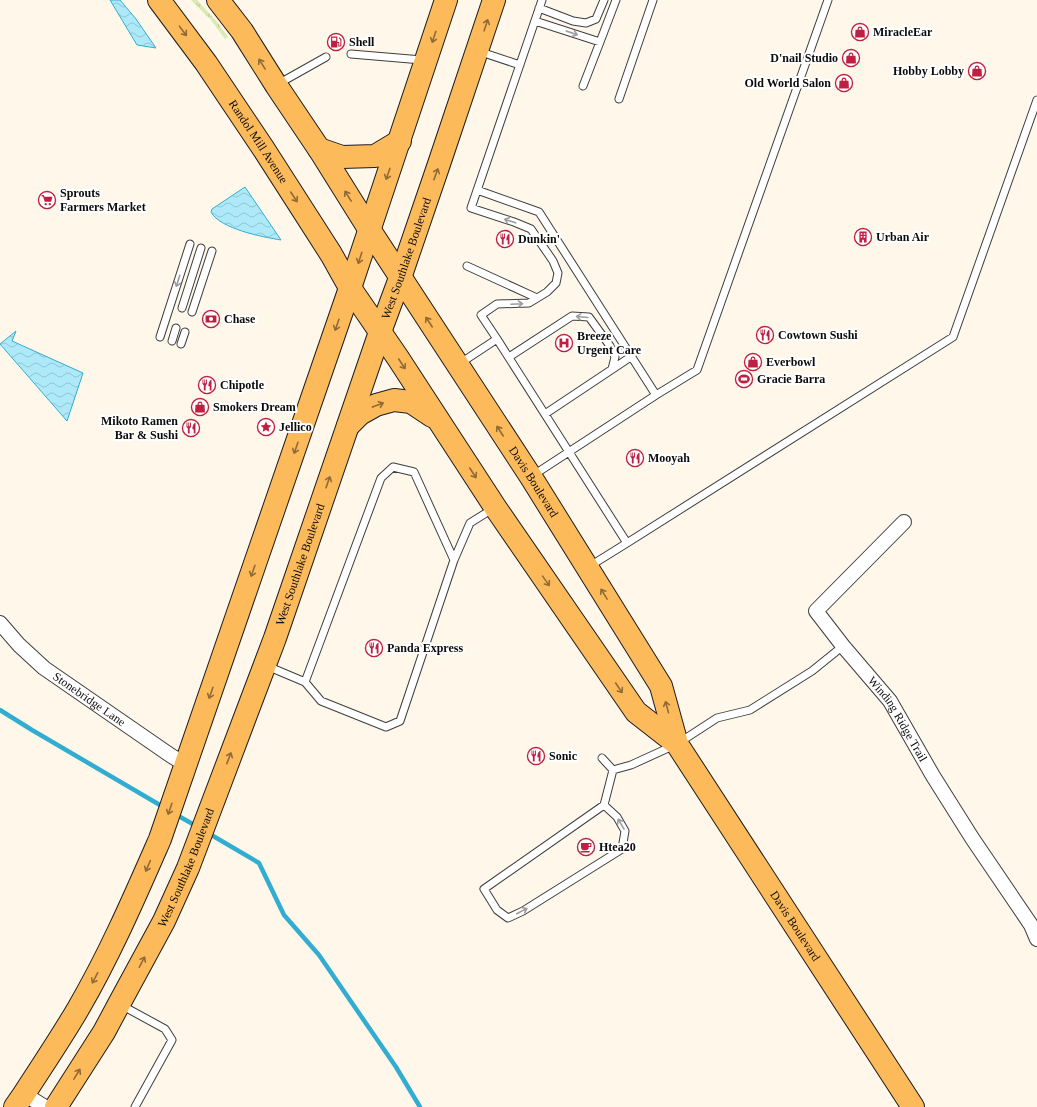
<svg xmlns="http://www.w3.org/2000/svg" width="1037" height="1107" font-family="'Times New Roman',serif">
<style>
.grass{fill:url(#grass-tufts)}
.water{fill:url(#water-waves);stroke:#31add1}
.lines{fill:none;stroke-linecap:round;stroke-linejoin:round}
.stream{stroke:#31add1;stroke-width:4.5}
.service-casing{stroke:#3e3e3e;stroke-width:9}
.minor-casing{stroke:#3e3e3e;stroke-width:16}
.primary-casing{stroke:#1c1c1c;stroke-width:24}
.service{stroke:#fff;stroke-width:7}
.minor{stroke:#fff;stroke-width:14}
.primary{stroke:#fdba5b;stroke-width:22}
.oneway{stroke:#906b37}
.oneway2{stroke:#9d9d9d}
.labels{text-anchor:middle;stroke-width:4;stroke-linejoin:round;paint-order:stroke}
.poi-label{font-size:12px;font-weight:bold;fill:#0b0b0b;stroke:#fff;text-anchor:start}
.street-label{font-size:12px;fill:#0b0b0b;stroke:#fff}
</style>
<defs>
<pattern id="grass-tufts" width="24" height="20" patternUnits="userSpaceOnUse"><rect width="24" height="20" fill="#d9eab3"/><path d="M3 7l-1-3M5 7V3M7 7l1-3M15 17l-1-3M17 17v-4M19 17l1-3" fill="none" stroke="#b9c799"/></pattern>
<pattern id="water-waves" width="16" height="10" patternUnits="userSpaceOnUse"><rect width="16" height="10" fill="#ade9f8"/><path d="M0 5q4-4 8 0t8 0" fill="none" stroke="#94c6d3"/></pattern>
</defs>
<rect width="100%" height="100%" fill="#fff7ea"/>
<path class="grass" d="M191,0h6l21,23 10,14 -3,2 -14,-19z"/>
<path class="water" d="M110,0h10l16,19 20,29 -19,-3z
M245,187l36,53c-18,-3 -61,-11 -70,-28l1,-3z
M16,331l-4,10 71,32 -16,48 -67,-77z"/>
<g class="lines">
<path class="stream" d="M0,710l32,20 133,78
M175,814l23,13
M208,833l51,30 25,52 35,40 77,112 24,40"/>
<g class="service-casing">
<path id="service" d="M539,8l34,13 13,2 10,-4 8,-19
M535,21l65,21 16,-42
M478,51l42,14
M351,54l71,6
M278,84l48,-27
M583,86l17,-44
M619,99l34,-99
M477,190l62,22 117,183
M467,266l70,32
M182,308l19,-60
M192,312l20,-61
M160,337l30,-93
M497,339l130,204 326,-206 84,-237
M172,341l4,-13
M181,344l4,-12
M509,357l63,-41 17,1 21,29 5,11 -3,12
M459,364l38,-25 -16,-24 16,-11 32,-1 18,-11 9,-9 2,-10 -5,-12 -22,-32 -17,-7 -43,-14 71,-208
M545,414l87,-58
M532,476l124,-81 41,-25 131,-370
M590,566l37,-23
M267,666l38,16 16,19 65,26 14,-6 54,-161 16,-37 24,-15
M305,682l76,-204 12,-11 21,5 40,88
M602,758l11,12 18,-5 46,-21 40,-26 33,-8 62,-39 31,-25
M604,805l13,12 8,14 -3,18 -99,62 -15,7 -11,-8 -13,-21 120,-84 9,-35
M121,1005l44,24 7,11 -37,67"/>
</g>
<g class="minor-casing">
<g id="minor">
<path id="s1" d="M904,522l-88,89 27,35 47,55 43,75 39,62 59,87 6,14"/>
<path id="s2" d="M0,623l19,22 25,23 126,87 16,10"/>
<path d="M24,1094l21,13"/>
</g>
</g>
<g class="primary-casing">
<g id="primary">
<path id="s3" d="M159,0l47,63 57,85 68,106 19,34 48,70 97,149 141,205 41,32"/>
<path id="s4" d="M218,0l24,31 34,54 43,64 50,80 162,248 130,209 16,58 236,363"/>
<path d="M319,149l23,8 33,-1 25,-15"/>
<path d="M348,426l12,-12 16,-9 18,-5 17,2 21,14"/>
<path d="M15,1107l9,-13c18,-28 37,-56 54,-85 32,-55 57,-113 82,-170l190,-551 96,-288"/>
<path id="s5" d="M56,1107l48,-75 15,-28 45,-83 24,-53 87,-230 105,-306 20,-54 39,-114 55,-164"/>
</g>
</g>
<use href="#service" class="service"/>
<use href="#minor" class="minor"/>
<use href="#primary" class="primary"/>
</g>
<defs><path id="oneway-shaft" d="M-6 0H5M1.5-3L5.5 0L1.5 3" fill="none" stroke-width="1.6" stroke-linecap="round" stroke-linejoin="round"/></defs>
<g class="oneway">
<use href="#oneway-shaft" transform="translate(486 25) rotate(-72)"/>
<use href="#oneway-shaft" transform="translate(183 31) rotate(53)"/>
<use href="#oneway-shaft" transform="translate(434 37) rotate(108)"/>
<use href="#oneway-shaft" transform="translate(262 64) rotate(-122)"/>
<use href="#oneway-shaft" transform="translate(388 174) rotate(109)"/>
<use href="#oneway-shaft" transform="translate(436 174) rotate(-70)"/>
<use href="#oneway-shaft" transform="translate(348 196) rotate(-122)"/>
<use href="#oneway-shaft" transform="translate(294 197) rotate(57)"/>
<use href="#oneway-shaft" transform="translate(360 258) rotate(108)"/>
<use href="#oneway-shaft" transform="translate(429 322) rotate(-123)"/>
<use href="#oneway-shaft" transform="translate(337 325) rotate(109)"/>
<use href="#oneway-shaft" transform="translate(402 364) rotate(57)"/>
<use href="#oneway-shaft" transform="translate(378 405) rotate(-20)"/>
<use href="#oneway-shaft" transform="translate(500 431) rotate(-123)"/>
<use href="#oneway-shaft" transform="translate(296 448) rotate(109)"/>
<use href="#oneway-shaft" transform="translate(473 473) rotate(57)"/>
<use href="#oneway-shaft" transform="translate(328 482) rotate(-71)"/>
<use href="#oneway-shaft" transform="translate(253 571) rotate(109)"/>
<use href="#oneway-shaft" transform="translate(546 581) rotate(55)"/>
<use href="#oneway-shaft" transform="translate(604 594) rotate(-122)"/>
<use href="#oneway-shaft" transform="translate(619 688) rotate(56)"/>
<use href="#oneway-shaft" transform="translate(211 693) rotate(109)"/>
<use href="#oneway-shaft" transform="translate(667 707) rotate(-105)"/>
<use href="#oneway-shaft" transform="translate(229 758) rotate(-69)"/>
<use href="#oneway-shaft" transform="translate(170 809) rotate(109)"/>
<use href="#oneway-shaft" transform="translate(148 866) rotate(113)"/>
<use href="#oneway-shaft" transform="translate(142 962) rotate(-62)"/>
<use href="#oneway-shaft" transform="translate(95 978) rotate(118)"/>
<use href="#oneway-shaft" transform="translate(77 1074) rotate(-58)"/>
</g>
<g class="oneway2">
<use href="#oneway-shaft" transform="translate(572 33) rotate(19)"/>
<use href="#oneway-shaft" transform="translate(510 221) rotate(-162)"/>
<use href="#oneway-shaft" transform="translate(178 281) rotate(108)"/>
<use href="#oneway-shaft" transform="translate(517 304) rotate(-3)"/>
<use href="#oneway-shaft" transform="translate(582 317) rotate(-175)"/>
<use href="#oneway-shaft" transform="translate(621 824) rotate(-121)"/>
<use href="#oneway-shaft" transform="translate(522 911) rotate(-28)"/>
</g>
<defs>
<g id="shop-ring" transform="scale(0.9)"><circle r="9.5" fill="#fff" stroke="#bf2042" stroke-width="1.5"/><path d="M-5-2.5h2.3a2.7 3.5 0 0 1 5.4 0H5L5.5 6h-11ZM-1.5-2.5h3a1.5 2.3 0 0 0-3 0Z" fill="#bf2042"/></g>
<g id="fuel-ring" transform="scale(0.9)"><circle r="9.5" fill="#fff" stroke="#bf2042" stroke-width="1.5"/><path d="M-5.5-6h7V0h2V4h1.3V-2.5L3-4.5l.8-.8L6-3V5H2.5V1h-1V6h-7ZM-4.2-4.7v3.2H.2V-4.7Z" fill="#bf2042"/></g>
<g id="supermarket-ring" transform="scale(0.9)"><circle r="9.5" fill="#fff" stroke="#bf2042" stroke-width="1.5"/><path d="M-6-5.5h2.5l.6 2H6L4.5 2H-2.5L-4.4-4H-6ZM-1.5 3.2a1.3 1.3 0 1 0 .1 0ZM3 3.2a1.3 1.3 0 1 0 .1 0Z" fill="#bf2042"/></g>
<g id="building-ring" transform="scale(0.9)"><circle r="9.5" fill="#fff" stroke="#bf2042" stroke-width="1.5"/><path d="M-4-6H4V6H1V3H-1V6H-4ZM-2.5-4.3h1.7v1.8h-1.7ZM.8-4.3h1.7v1.8H.8ZM-2.5-1h1.7V.8h-1.7ZM.8-1h1.7V.8H.8Z" fill="#bf2042"/></g>
<g id="restaurant-ring" transform="scale(0.9)"><circle r="9.5" fill="#fff" stroke="#bf2042" stroke-width="1.5"/><path d="M-5-6h1v4h1v-4h1v4h1v-4h1v5L-1.5 .5V6h-2V.5L-5-1ZM5-6V6H3V1.5H1.5Q1.5-4 5-6Z" fill="#bf2042"/></g>
<g id="bank-ring" transform="scale(0.9)"><circle r="9.5" fill="#fff" stroke="#bf2042" stroke-width="1.5"/><path d="M-6-4H6V4H-6ZM0-2.3a2.3 2.3 0 1 0 0 4.6a2.3 2.3 0 1 0 0-4.6Z" fill="#bf2042"/></g>
<g id="hospital-ring" transform="scale(0.9)"><circle r="9.5" fill="#fff" stroke="#bf2042" stroke-width="1.5"/><path d="M-5-5h3v3.5h4V-5h3V5h-3V1.5h-4V5h-3Z" fill="#bf2042"/></g>
<g id="stadium-ring" transform="scale(0.9)"><circle r="9.5" fill="#fff" stroke="#bf2042" stroke-width="1.5"/><path d="M0-5a6.5 5 0 1 0 0 10a6.5 5 0 1 0 0-10ZM-3.5-1.8h7v3.6h-7Z" fill="#bf2042"/></g>
<g id="sight-ring" transform="scale(0.9)"><circle r="9.5" fill="#fff" stroke="#bf2042" stroke-width="1.5"/><path d="M0-6L1.8-2.2L6-1.7L2.9 1.2L3.7 5.4L0 3.3L-3.7 5.4L-2.9 1.2L-6-1.7L-1.8-2.2Z" fill="#bf2042"/></g>
<g id="cafe-ring" transform="scale(0.9)"><circle r="9.5" fill="#fff" stroke="#bf2042" stroke-width="1.5"/><path d="M-5.5-4.5H6V0H3Q3 3.5 0 3.5H-2.5Q-5.5 3.5-5.5 0ZM3-3.2v2h1.7v-2ZM-6 4.5H4V6H-6Z" fill="#bf2042"/></g>
</defs>
<g fill-rule="evenodd">
<use href="#shop-ring" x="860" y="32"/>
<use href="#fuel-ring" x="336" y="42"/>
<use href="#shop-ring" x="851" y="58"/>
<use href="#shop-ring" x="977" y="71"/>
<use href="#shop-ring" x="844" y="83"/>
<use href="#supermarket-ring" x="47" y="200"/>
<use href="#building-ring" x="863" y="237"/>
<use href="#restaurant-ring" x="505" y="239"/>
<use href="#bank-ring" x="211" y="319"/>
<use href="#restaurant-ring" x="765" y="335"/>
<use href="#hospital-ring" x="564" y="343"/>
<use href="#shop-ring" x="753" y="362"/>
<use href="#stadium-ring" x="744" y="379"/>
<use href="#restaurant-ring" x="207" y="385"/>
<use href="#shop-ring" x="200" y="407"/>
<use href="#sight-ring" x="266" y="427"/>
<use href="#restaurant-ring" x="191" y="428"/>
<use href="#restaurant-ring" x="635" y="458"/>
<use href="#restaurant-ring" x="374" y="648"/>
<use href="#restaurant-ring" x="536" y="756"/>
<use href="#cafe-ring" x="586" y="847"/>
</g>
<g class="labels">
<g class="poi-label">
<text x="873" y="36">MiracleEar</text>
<text x="349" y="46">Shell</text>
<text x="838" y="62" text-anchor="end">D'nail Studio</text>
<text x="964" y="75" text-anchor="end">Hobby Lobby</text>
<text x="831" y="87" text-anchor="end">Old World Salon</text>
<text x="60" y="197">Sprouts<tspan x="60" dy="14">Farmers Market</tspan></text>
<text x="876" y="241">Urban Air</text>
<text x="518" y="243">Dunkin'</text>
<text x="224" y="323">Chase</text>
<text x="778" y="339">Cowtown Sushi</text>
<text x="577" y="340">Breeze<tspan x="577" dy="14">Urgent Care</tspan></text>
<text x="766" y="366">Everbowl</text>
<text x="757" y="383">Gracie Barra</text>
<text x="220" y="389">Chipotle</text>
<text x="213" y="411">Smokers Dream</text>
<text x="178" y="425" text-anchor="end">Mikoto Ramen<tspan x="178" dy="14">Bar &amp; Sushi</tspan></text>
<text x="279" y="431">Jellico</text>
<text x="648" y="462">Mooyah</text>
<text x="387" y="652">Panda Express</text>
<text x="549" y="760">Sonic</text>
<text x="599" y="851">Htea20</text>
</g>
<g class="street-label">
<text dy="4" stroke="none"><textPath href="#s3" startOffset="173">Randol Mill Avenue</textPath></text>
<text dy="4" stroke="none"><textPath href="#s5" startOffset="921">West Southlake Boulevard</textPath></text>
<text dy="4" stroke="none"><textPath href="#s4" startOffset="576">Davis Boulevard</textPath></text>
<text dy="4" stroke="none"><textPath href="#s5" startOffset="597">West Southlake Boulevard</textPath></text>
<text dy="4" stroke="none"><textPath href="#s2" startOffset="118">Stonebridge Lane</textPath></text>
<text dy="4" stroke="none"><textPath href="#s1" startOffset="261">Winding Ridge Trail</textPath></text>
<text dy="4" stroke="none"><textPath href="#s5" startOffset="273">West Southlake Boulevard</textPath></text>
<text dy="4" stroke="none"><textPath href="#s4" startOffset="1094">Davis Boulevard</textPath></text>
</g>
</g>
</svg>
